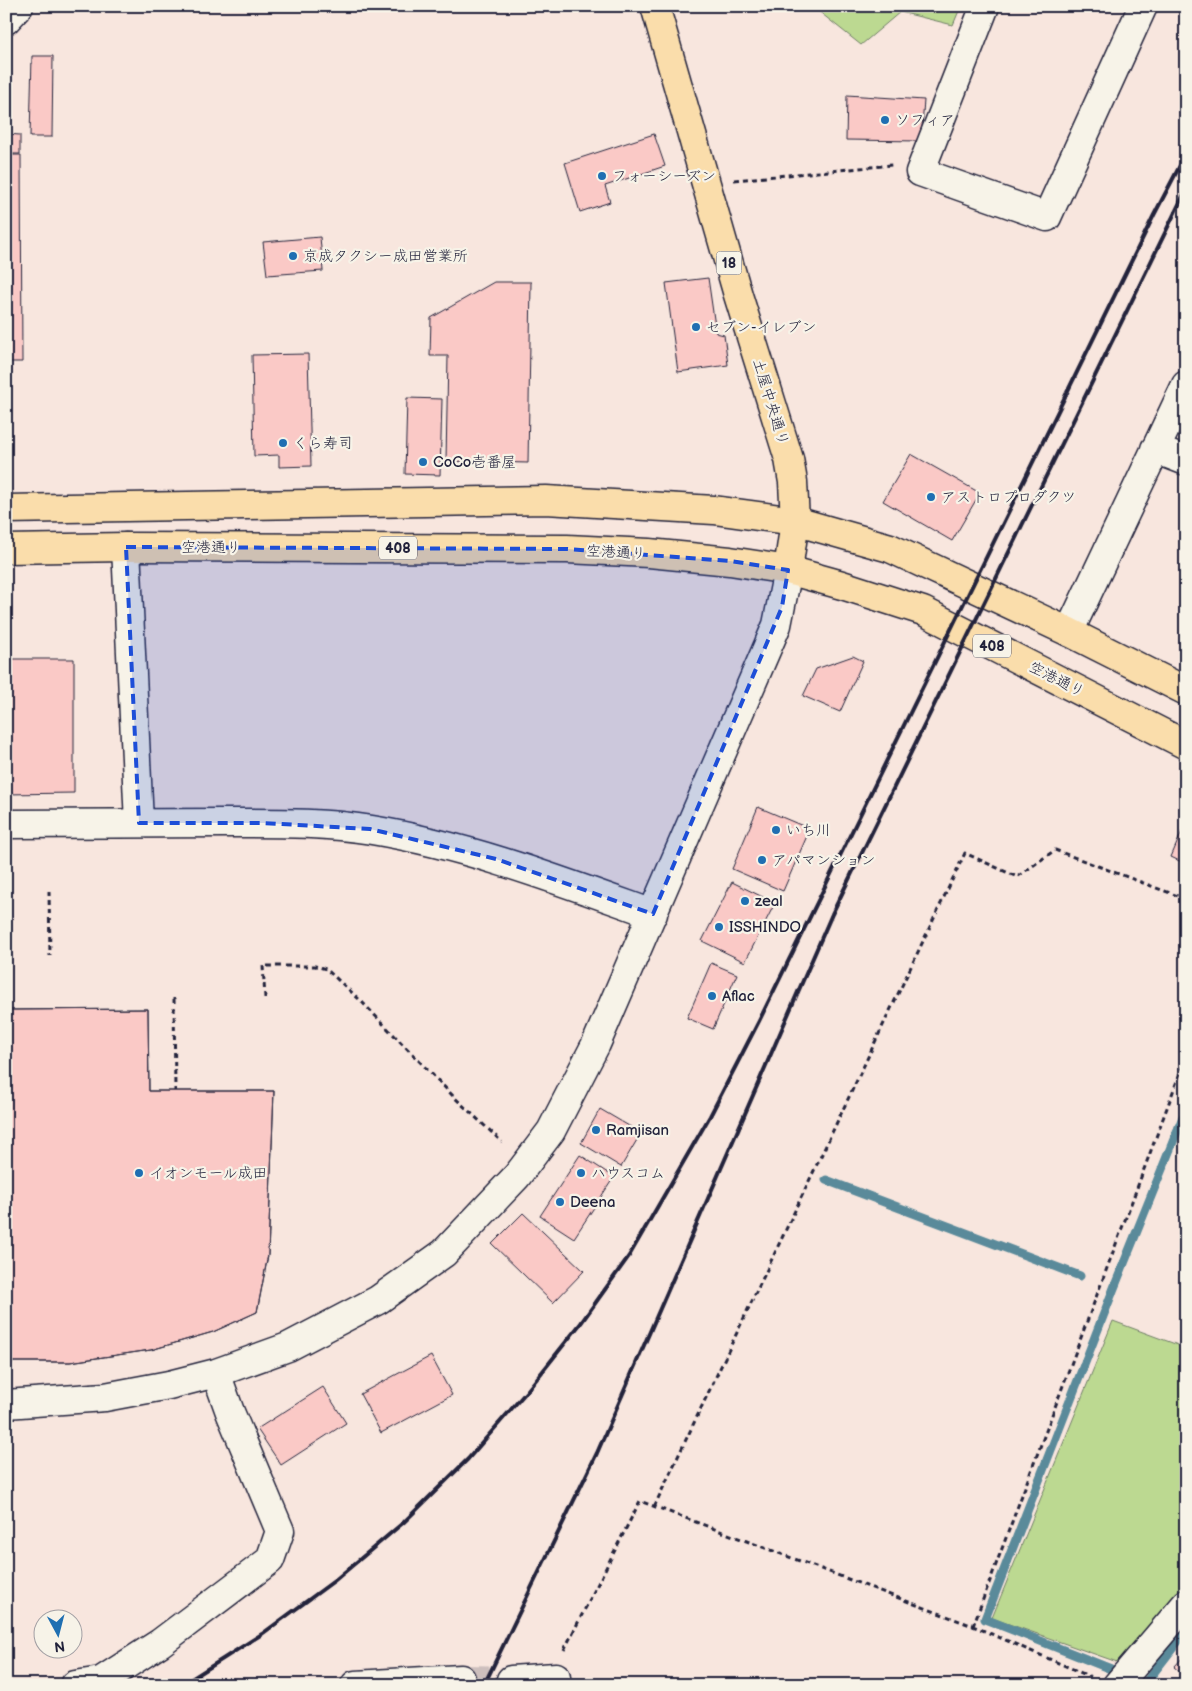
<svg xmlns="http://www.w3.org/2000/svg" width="1192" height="1691" font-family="'Balsamiq Sans','Klee One',sans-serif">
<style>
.green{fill:#bcd991;stroke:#6f7e66}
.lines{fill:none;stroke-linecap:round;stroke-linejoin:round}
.stream{stroke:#5a8a9a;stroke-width:9}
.building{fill:#fac9c6;stroke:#22223b}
.minor-tunnel{stroke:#cdbfbd;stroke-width:28;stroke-dasharray:28 14;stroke-linecap:butt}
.minor-casing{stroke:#22223b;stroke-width:31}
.major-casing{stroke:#22223b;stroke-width:31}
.highway-casing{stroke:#22223b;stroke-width:31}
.path{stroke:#22223b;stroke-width:3;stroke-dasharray:5 4;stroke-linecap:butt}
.minor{stroke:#f7f3e8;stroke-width:28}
.major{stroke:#faddab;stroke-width:28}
.highway{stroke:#faddab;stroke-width:28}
.rail{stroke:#22223b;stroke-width:4}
.marked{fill:#1d4ed8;fill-opacity:0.2;stroke:#1d4ed8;stroke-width:4;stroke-dasharray:10 6;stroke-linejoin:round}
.poi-dot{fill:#1f6fb2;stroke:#f7f3e8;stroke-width:2}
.labels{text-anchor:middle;stroke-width:4.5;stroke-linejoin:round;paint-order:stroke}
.shield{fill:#f7f3e8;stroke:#62616f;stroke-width:1}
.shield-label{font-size:14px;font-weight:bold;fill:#22223b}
.poi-label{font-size:15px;fill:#22223b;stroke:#f7f3e8;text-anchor:start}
.street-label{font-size:15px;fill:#22223b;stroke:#f7f3e8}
</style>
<rect width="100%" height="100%" fill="#f8e6de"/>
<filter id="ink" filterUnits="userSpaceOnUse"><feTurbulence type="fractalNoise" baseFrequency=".02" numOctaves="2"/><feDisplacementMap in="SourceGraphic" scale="10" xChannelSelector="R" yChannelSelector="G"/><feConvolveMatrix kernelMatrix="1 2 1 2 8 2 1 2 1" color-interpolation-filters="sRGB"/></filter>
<g filter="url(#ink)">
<path class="green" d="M812,6h149l-8,19 -53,-13 -39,33z
M1113,1321l73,27v234l-66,81 -128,-45z"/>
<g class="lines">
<path class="stream" d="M826,1180l254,96
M1111,1669l-126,-50 129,-331 69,-171
M1144,1685l42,-54"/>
</g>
<path class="building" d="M32,56h21l-1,81h-22z
M847,95l77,5 -3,41 -75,-1z
M6,134l14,1v19h-14z
M654,134l11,32 -60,20 5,16 -30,10 -15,-49z
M6,155h15l1,207h-16z
M320,237l3,34 -56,4 -4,-33z
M708,278l8,55 8,2 4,30 -50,7 -12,-89z
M494,282h37l-3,181 -82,-2 2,-105h-18l1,-38z
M308,354l3,112 -32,1v-12l-25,1 -2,-101z
M407,398l35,1 -2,76 -35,-1z
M911,454l69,39 -28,48 -69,-40z
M853,656l10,5 -23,51 -37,-16 13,-27z
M6,659h68v134l-68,1z
M758,807l52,22 -27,62 -51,-22z
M1186,822v42l-15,-7z
M732,882l43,21 -30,59 -43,-21z
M711,963l26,11 -24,55 -26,-11z
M148,1009l1,82h125l-6,164 -11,57 -44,20 -62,18 -81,12h-64v-352z
M148,1009l1,82h125l-6,164 -11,57 -44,20 -62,18 -81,12h-64v-352z
M600,1109l41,24 -20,34 -40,-24z
M580,1155l34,22 -40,61 -34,-22z
M523,1213l61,58 -31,32 -61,-59z
M431,1356l21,39 -71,38 -21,-39z
M323,1387l23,36 -65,42 -24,-36z
M1186,1654v23l-12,-10z"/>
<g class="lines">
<path class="minor-tunnel" d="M461,1679l50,1"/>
<g class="minor-casing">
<path id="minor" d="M985,6l-65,166 127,45 96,-211
M6,20l13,-14
M1155,449l31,12
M126,547l13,276
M1069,632l117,-247
M6,824c73,-1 146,-1 219,-1 49,0 99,-1 147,7 97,16 189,51 281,84
M6,1404l99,-7 64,-12 47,-12 72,-26 90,-47 66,-47 73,-77 34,-45 45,-87 181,-419 11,-55
M511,1680l45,-3v8
M75,1685l26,-4 59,-38 110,-83 10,-29 -50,-119 -14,-39
M355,1685l106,-6
M1117,1685l69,-81"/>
</g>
<g class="major-casing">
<path id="major" d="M655,6l83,289 51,164 4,23 2,39 -7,49"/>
</g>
<g class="highway-casing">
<path id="highway" d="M6,509l540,-9 168,10 81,11 95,27 179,84 117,59
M6,549l120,-2 441,2 82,4 81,8 58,9 54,15 81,26 263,134"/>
</g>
<path class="path" d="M734,180l158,-15
M49,891l1,65
M174,998l1,93
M265,998l-2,-32h52l11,3 34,31 95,98 47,44
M654,1507l311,-654 52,24 38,-27 131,49
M973,1626l213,-569
M564,1650l76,-149 333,125 118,51"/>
<use href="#minor" class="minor"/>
<use href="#major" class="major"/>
<use href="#highway" class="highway"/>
<path class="rail" d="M182,1685l80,-51 72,-53 70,-59 64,-63 59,-68 54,-68 48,-67 81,-140 49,-95 395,-806 32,-61
M484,1685l113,-232 235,-539 354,-724"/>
</g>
</g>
<path class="marked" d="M126,547l441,2 163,12 58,9 -6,37 -129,307 -157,-55 -126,-30 -107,-6h-124z"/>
<g class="poi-dot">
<circle cx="885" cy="120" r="5"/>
<circle cx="602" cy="176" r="5"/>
<circle cx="293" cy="256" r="5"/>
<circle cx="696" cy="327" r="5"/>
<circle cx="283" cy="443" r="5"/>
<circle cx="423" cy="462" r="5"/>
<circle cx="931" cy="497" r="5"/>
<circle cx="776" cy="830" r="5"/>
<circle cx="762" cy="860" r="5"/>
<circle cx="745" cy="901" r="5"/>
<circle cx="719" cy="927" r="5"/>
<circle cx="712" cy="996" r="5"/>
<circle cx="596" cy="1130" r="5"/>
<circle cx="139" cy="1173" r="5"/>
<circle cx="581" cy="1173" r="5"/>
<circle cx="560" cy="1202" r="5"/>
</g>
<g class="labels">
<g class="shield">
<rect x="716.5" y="251.5" width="25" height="23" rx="4"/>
<rect x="379" y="536.5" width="38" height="23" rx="4"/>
<rect x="973" y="634.5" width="38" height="23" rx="4"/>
</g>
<g class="shield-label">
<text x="729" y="268">18</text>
<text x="398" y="553">408</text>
<text x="992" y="651">408</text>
</g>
<g class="poi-label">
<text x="895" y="125">ソフィア</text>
<text x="612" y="181">フォーシーズン</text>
<text x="303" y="261">京成タクシー成田営業所</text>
<text x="706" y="332">セブン-イレブン</text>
<text x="293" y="448">くら寿司</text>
<text x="433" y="467">CoCo壱番屋</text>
<text x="941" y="502">アストロプロダクツ</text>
<text x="786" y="835">いち川</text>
<text x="772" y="865">アパマンション</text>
<text x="755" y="906">zeal</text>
<text x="729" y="932">ISSHINDO</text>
<text x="722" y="1001">Aflac</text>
<text x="606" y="1135">Ramjisan</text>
<text x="149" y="1178">イオンモール成田</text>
<text x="591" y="1178">ハウスコム</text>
<text x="570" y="1207">Deena</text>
</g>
<g class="street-label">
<text transform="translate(771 402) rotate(73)" y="5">土屋中央通り</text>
<text x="211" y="552">空港通り</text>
<text transform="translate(616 552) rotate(3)" y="5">空港通り</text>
<text transform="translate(1057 679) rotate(27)" y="5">空港通り</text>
</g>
</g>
<rect width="1192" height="1691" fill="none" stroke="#f7f3e8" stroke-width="25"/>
<rect x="12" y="12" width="1167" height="1666" fill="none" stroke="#22223b" stroke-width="2" filter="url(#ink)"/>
<g transform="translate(58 1634) rotate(173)"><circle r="24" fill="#f7f3e8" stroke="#a29fa3"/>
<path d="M0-4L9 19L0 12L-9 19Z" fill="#1f6fb2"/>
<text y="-8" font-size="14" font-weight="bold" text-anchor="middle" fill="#22223b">N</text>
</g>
</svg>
